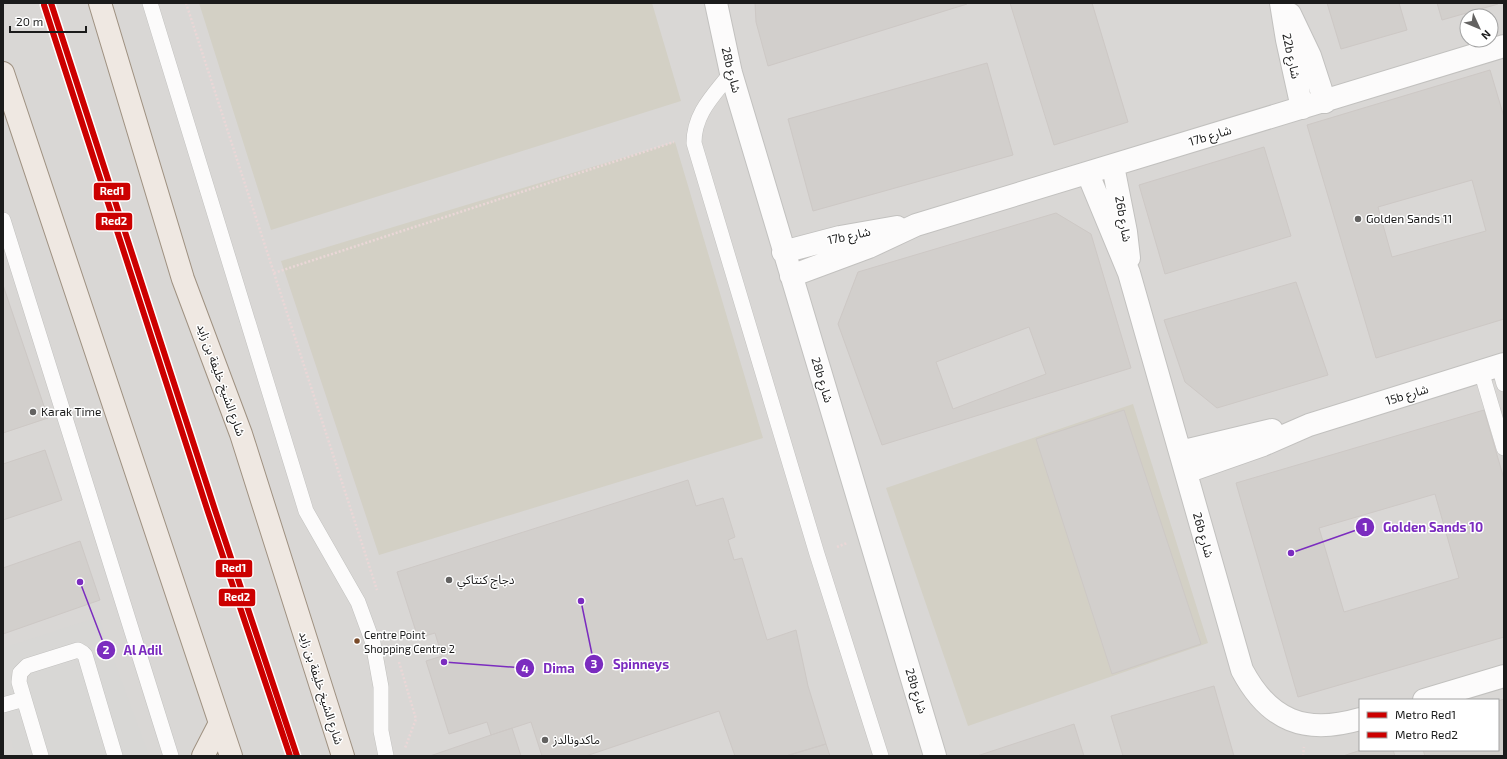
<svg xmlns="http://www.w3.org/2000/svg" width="1507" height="759" font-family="'Exo 2','Noto Sans Arabic',sans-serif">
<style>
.residential{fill:#d9d7d5;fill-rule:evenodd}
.construction{fill:#d3d0c5}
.parking{fill:#d8d7d5}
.building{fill:#d2cfcc;stroke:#cdc8c5;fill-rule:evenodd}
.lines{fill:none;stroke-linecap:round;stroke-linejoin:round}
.service-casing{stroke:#c2c1bf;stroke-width:16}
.minor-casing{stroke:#c2c1bf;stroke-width:24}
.primary-casing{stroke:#9f9181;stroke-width:24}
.path{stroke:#ead7d7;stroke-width:2.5;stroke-dasharray:2 2;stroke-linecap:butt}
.service{stroke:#fcfbfb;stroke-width:15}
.minor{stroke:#fcfbfb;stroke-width:22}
.primary{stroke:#efe8e2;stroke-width:22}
.metro-1-casing{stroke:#fff;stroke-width:9}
.metro-2-casing{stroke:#fff;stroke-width:9}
.metro-1{stroke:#c00;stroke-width:6}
.metro-2{stroke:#c00;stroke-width:6}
.poi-dot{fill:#636261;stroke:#fff;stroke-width:1.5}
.bus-dot{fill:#7a4b2a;stroke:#fff;stroke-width:1.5}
.labels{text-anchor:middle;stroke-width:3;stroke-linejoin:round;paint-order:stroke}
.bus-label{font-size:11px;fill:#1b1b1b;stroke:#fff;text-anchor:start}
.street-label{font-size:12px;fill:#1b1b1b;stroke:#fff}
.poi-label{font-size:12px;fill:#1b1b1b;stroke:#fff;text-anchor:start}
.leader{fill:none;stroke:#7b2cbf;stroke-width:1.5}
.callout-dot{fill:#7b2cbf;stroke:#fff;stroke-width:1.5}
.mark-label{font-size:12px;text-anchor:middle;font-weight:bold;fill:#fff}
.callout-label{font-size:13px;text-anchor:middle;font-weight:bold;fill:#7b2cbf;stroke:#fff;stroke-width:3;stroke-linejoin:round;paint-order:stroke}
.line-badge{stroke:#fff;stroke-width:1.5}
.badge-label{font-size:11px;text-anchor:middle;font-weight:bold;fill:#fff}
</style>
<rect width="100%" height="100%" fill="#eae7e3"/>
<path class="residential" d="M3,3h1501v753h-1501zM1467,16h24v24h-24zM1360,700h138v50h-138z"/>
<path class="construction" d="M199,3h453l29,98 -410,129z
M675,142l88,296 -384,117 -98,-294z
M1133,404l75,239 -240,83 -82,-238z"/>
<path class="parking" d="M98,617l51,139h-133l-13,-42v-66z"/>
<path class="building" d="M755,3h212v1l-199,62 -12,-44z
M1010,3h82l36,119 -74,23z
M1327,3h72l8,27 -66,19z
M1437,3h61v1l-56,16z
M987,63l26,92 -200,56 -25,-92z
M1490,70l14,47v202l-128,39 -69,-233zM1472,180l14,51 -94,26 -14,-50z
M1264,147l27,89 -126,38 -26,-89z
M1056,213l35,21 40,134 -249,77 -44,-121 20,-52zM1029,327l17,47 -93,35 -17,-47z
M1296,282l32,93 -111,33 -32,-26 -21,-62z
M3,285l45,133 -45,15z
M1124,410l77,234 -89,30 -76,-235z
M1484,410l20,69v158l-206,60 -62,-214zM1435,494l24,84 -115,34 -25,-84z
M45,450l17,50 -59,20v-56z
M688,480l8,26 27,-8 12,39 -7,3 6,20 8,-2 25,82 29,-10 12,56 18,58 -40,12h-51l-16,-45 -133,45h-44l-11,-34 -40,13 -4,-13 -38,12 -23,-73 16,-5 -7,-23 -17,5 -21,-66z
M80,541l20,59 -97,34v-66z
M1214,686l20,70h-111l-12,-40z
M1504,699v57h-79l-2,-6h75v-49z
M1074,724l10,32h-107z
M512,728l9,28h-91l61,-21z
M826,744l4,12h-44z
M1361,750h32l2,6h-52z"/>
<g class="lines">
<g class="service-casing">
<path id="service" d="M150,3l156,508 52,91 15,41 8,44v44l5,25
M731,73c-17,22 -37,40 -37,70l123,411 64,202
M3,220l168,536
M1499,366l5,18
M1481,371l23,77
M3,705l21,-6
M41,756l-22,-74 1,-9 7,-7 51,-16 5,3 2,2 30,101"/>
</g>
<g class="minor-casing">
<path id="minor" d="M716,3l15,70 204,683
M1281,3l6,37 15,68
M1290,14l20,42 15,46
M1113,166l13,66 3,26
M1088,174l41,99 113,397c27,51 63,65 118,49
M783,252l57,-15 57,-10
M791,276l78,-29 47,-22 588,-179
M1180,452l92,-22
M1186,472l77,-27 46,-20 195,-61
M1424,700l80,-24"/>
</g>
<g class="primary-casing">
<path id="primary" d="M100,3l83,276 58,155 102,322
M3,73l228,683
M203,756l17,-33"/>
</g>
<path class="path" d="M186,3l88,270 400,-131
M274,273l103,317
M837,547l10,-4
M399,662l17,57 -11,29
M1303,756l1,-9"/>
<use href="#service" class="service"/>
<use href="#minor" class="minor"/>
<use href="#primary" class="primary"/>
<g class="metro-1-casing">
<path id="metro-1" d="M51,3l164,507 82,246"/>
</g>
<g class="metro-2-casing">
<path id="metro-2" d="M44,5l164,507 82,244"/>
</g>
<use href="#metro-1" class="metro-1"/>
<use href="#metro-2" class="metro-2"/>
</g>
<g class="poi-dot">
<circle cx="1358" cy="219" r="4"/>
<circle cx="33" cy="412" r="4"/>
<circle cx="449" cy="580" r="4"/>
<circle cx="545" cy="740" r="4"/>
</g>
<circle class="bus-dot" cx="357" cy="641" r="3.5"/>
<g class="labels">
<g class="bus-label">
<text x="364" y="639">Centre Point<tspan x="364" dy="14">Shopping Centre 2</tspan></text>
</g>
<g class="street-label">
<text transform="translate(1291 56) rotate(78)" y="4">22b شارع</text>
<text transform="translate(731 70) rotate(76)" y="4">28b شارع</text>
<text transform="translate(1210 136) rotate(-17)" y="4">17b شارع</text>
<text transform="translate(1123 219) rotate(80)" y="4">26b شارع</text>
<text transform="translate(849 236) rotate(-12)" y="4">17b شارع</text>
<text transform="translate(221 380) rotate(70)" y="4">شارع الشيخ خليفة بن زايد</text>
<text transform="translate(822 380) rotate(73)" y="4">28b شارع</text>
<text transform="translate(1407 395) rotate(-17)" y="4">15b شارع</text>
<text transform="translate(1203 535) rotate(74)" y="4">26b شارع</text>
<text transform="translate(321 688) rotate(72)" y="4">شارع الشيخ خليفة بن زايد</text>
<text transform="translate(916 691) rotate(73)" y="4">28b شارع</text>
</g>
<g class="poi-label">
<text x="1366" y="223">Golden Sands 11</text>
<text x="41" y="416">Karak Time</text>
<text x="457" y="584">دجاج كنتاكي</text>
<text x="553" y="744">ماكدونالدز</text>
</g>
</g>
<path class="leader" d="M1291 553L1365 527M80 582L106 650M581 601L594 664M444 662L525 668"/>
<g class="callout-dot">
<circle cx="1291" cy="553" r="4"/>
<circle cx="80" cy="582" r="4"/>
<circle cx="581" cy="601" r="4"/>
<circle cx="444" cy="662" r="4"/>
<circle cx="1365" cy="527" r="10"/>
<circle cx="106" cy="650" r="10"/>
<circle cx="594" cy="664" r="10"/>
<circle cx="525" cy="668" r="10"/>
</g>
<g class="mark-label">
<text x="1365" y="531">1</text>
<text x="106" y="654">2</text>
<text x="594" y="668">3</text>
<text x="525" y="673">4</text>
</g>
<g class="callout-label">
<text x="1433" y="532">Golden Sands 10</text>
<text x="143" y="655">Al Adil</text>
<text x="641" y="669">Spinneys</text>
<text x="559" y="673">Dima</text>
</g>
<g class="line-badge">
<rect x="93" y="182" width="38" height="19" rx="4" fill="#c00"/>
<rect x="95" y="212" width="38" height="19" rx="4" fill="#c00"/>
<rect x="215" y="559" width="38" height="19" rx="4" fill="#c00"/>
<rect x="218" y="588" width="38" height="19" rx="4" fill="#c00"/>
</g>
<g class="badge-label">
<text x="112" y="195">Red1</text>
<text x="114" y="225">Red2</text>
<text x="234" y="572">Red1</text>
<text x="237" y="601">Red2</text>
</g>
<rect width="1507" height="759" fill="none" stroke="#1b1b1b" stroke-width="8"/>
<rect x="1359" y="699" width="140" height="52" fill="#ffffff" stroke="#a4a4a4"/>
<rect x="1367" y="712" width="20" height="6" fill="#cc0000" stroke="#a4a4a4"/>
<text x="1395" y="719" font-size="12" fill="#1b1b1b">Metro Red1</text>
<rect x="1367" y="732" width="20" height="6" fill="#cc0000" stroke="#a4a4a4"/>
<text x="1395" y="739" font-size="12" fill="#1b1b1b">Metro Red2</text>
<g transform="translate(1479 28) rotate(134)"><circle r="19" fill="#ffffff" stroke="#a4a4a4"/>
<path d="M0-3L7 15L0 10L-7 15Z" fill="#636261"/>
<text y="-6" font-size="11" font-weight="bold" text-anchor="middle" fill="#1b1b1b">N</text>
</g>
<path d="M10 26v6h76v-6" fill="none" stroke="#1b1b1b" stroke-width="2"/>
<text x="16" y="26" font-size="12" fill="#1b1b1b" stroke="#ffffff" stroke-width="3" paint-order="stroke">20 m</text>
</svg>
